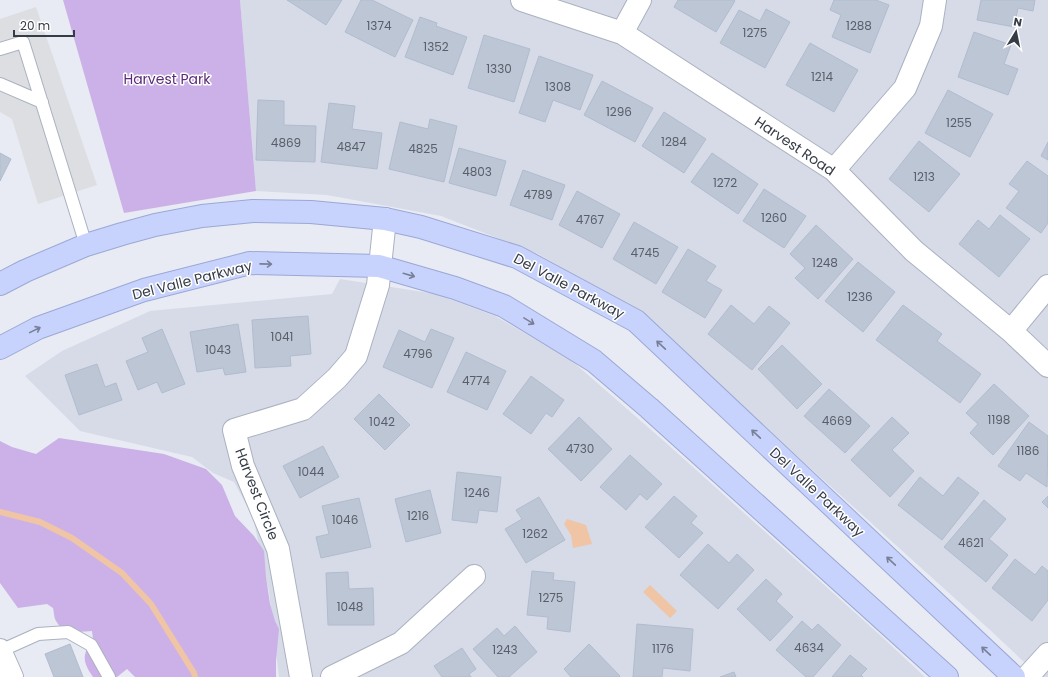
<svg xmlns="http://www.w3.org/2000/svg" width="1048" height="677" font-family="Poppins,sans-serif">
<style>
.residential{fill:#d6dbe7}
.green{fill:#cbb1e7}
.parking{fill:#dcdee2}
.water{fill:#efc5a5}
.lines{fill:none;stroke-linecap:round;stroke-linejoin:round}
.stream{stroke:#efc5a5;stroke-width:6}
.building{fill:#bdc6d5;stroke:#b0bccf}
.service-casing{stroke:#aab1bf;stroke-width:14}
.minor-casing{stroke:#aab1bf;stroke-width:24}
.tertiary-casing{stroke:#aab1bf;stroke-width:24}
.secondary-casing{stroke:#9aa8d5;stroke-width:24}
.service{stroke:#fff;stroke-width:12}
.minor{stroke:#fff;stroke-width:22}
.tertiary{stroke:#fff;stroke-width:22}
.secondary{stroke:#c8d3fd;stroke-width:22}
.oneway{stroke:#788098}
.labels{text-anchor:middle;stroke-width:3;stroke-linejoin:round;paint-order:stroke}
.number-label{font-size:12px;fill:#585e6a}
.park-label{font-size:14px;fill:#5c2b77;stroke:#fff}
.street-label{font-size:14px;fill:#363c46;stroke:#fff}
</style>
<rect width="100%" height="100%" fill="#e8ebf3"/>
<path class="residential" d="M240,0h808v677h-8l-51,-48 -211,-190 -128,-118 -46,-30 -66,-37 -97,-38 -114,-21 -71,-4z
M340,279l96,15 59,22 77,45 93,81 216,194 44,41h-646l-10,-85 -16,-75 -19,-35 -21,-9 -21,-16 -112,-26 -55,-55 37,-25 88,-40 182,-17z"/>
<path class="green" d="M63,0h177l16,191 -132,22z
M59,438l105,16 42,15 16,16 13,31 19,20 10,15 2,26 4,27 5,17 4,8 -3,32v16h-141l-8,-8 -10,8h-24c-11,-16 -11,-22 0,-38l-1,-8c-13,1 -29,3 -36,-10 -2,-3 -2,-9 -3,-13l-6,-4 -29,4 -18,-25v-142l12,6 24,7z"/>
<path class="parking" d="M36,7l61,178 -59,19 -26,-85 -12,-7v-93z"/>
<path class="water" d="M567,519l19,6 6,19 -19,4 -2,-13 -7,-11z
M650,585l27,26 -7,7 -27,-26z"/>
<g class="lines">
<path class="stream" d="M0,512l40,10 32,16 50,35 29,31 43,69 1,4"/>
</g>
<path class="building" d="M287,0h55l-16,25z
M361,0h11l41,20 -18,37 -50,-25z
M678,0h56l1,1 -19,31 -42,-25z
M834,0h42l13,5 -19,48 -38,-16 9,-22 -11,-5z
M981,0h54l-2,11 -15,-3 -4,19 -37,-7z
M766,9l24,13 -25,46 -45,-25 19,-33 21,11z
M420,17l17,6 -1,3 31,11 -14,38 -48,-18z
M974,32l37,13 -7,19 14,5 -10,26 -50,-18z
M484,35l46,14 -16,53 -46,-14z
M810,43l48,27 -24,42 -48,-27z
M539,56l54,19 -13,35 -27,-10 -8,22 -26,-9z
M602,81l51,27 -18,34 -51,-27z
M948,90l45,24 -23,43 -45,-24z
M258,100l26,1v24l32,1 -1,36 -59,-2z
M329,103l26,3 -3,23 30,4 -5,36 -56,-7z
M664,112l42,27 -22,34 -42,-27z
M430,119l27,7 -13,56 -55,-13 11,-47 28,7z
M919,141l41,33 -31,38 -40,-33z
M1048,142v18l-7,-4z
M459,148l47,13 -10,35 -47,-13z
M0,153l11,6 -11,22z
M712,153l46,31 -20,30 -47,-32z
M1027,161l21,15v47l-7,10 -35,-25 13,-17 -10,-7z
M523,170l42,15 -13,35 -42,-15z
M764,189l42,27 -22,32 -41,-27z
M577,191l43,23 -18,34 -43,-23z
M1000,215l30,24 -31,38 -40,-33 19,-24 11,9z
M634,222l44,25 -22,37 -43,-25z
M816,225l37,34 -35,40 -23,-21 10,-10 -15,-14z
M688,249l28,17 -10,15 16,9 -17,28 -43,-26z
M858,262l37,30 -32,40 -38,-31z
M731,305l23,19 15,-18 21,17 -38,47 -44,-36z
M903,305l39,29 -5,7 44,33 -21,29 -84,-63z
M308,316l3,38 -21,2 1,10 -36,2 -3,-48z
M238,324l8,48 -21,3 -2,-7 -26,4 -7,-40z
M162,329l23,55 -23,9 -5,-11 -19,8 -12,-29 22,-9 -6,-14z
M431,329l23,9 -22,50 -49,-21 16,-37 26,12z
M782,345l40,39 -25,25 -39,-40z
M466,352l40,19 -19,39 -40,-18z
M97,364l8,23 11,-4 6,17 -43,15 -14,-40z
M531,376l33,24 -12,17 -6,-4 -15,21 -28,-20z
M994,384l35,32 -36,39 -23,-22 8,-9 -12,-11z
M829,389l41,37 -25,27 -41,-37z
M379,394l31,31 -25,25 -31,-31z
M579,417l33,32 -31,32 -33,-32z
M892,417l17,16 -17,17 22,21 -24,26 -39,-37z
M1029,422l19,14 -1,51 -21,-14 -6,8 -22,-15z
M323,446l16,31 -39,21 -17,-32z
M630,455l32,29 -15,16 -7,-6 -14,16 -26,-23z
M457,472l44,5 -4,35 -18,-2 -2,13 -25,-3z
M920,477l23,19 15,-19 21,16 -37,47 -44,-35z
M430,490l11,43 -35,9 -11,-43z
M674,496l23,20 -6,7 12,10 -24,25 -34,-31z
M1048,496v12l-6,-6z
M539,497l26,43 -39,23 -21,-34 17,-10 -6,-9z
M359,498l12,49 -50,11 -5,-21 13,-3 -7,-28z
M984,500l22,19 -17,20 19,16 -22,27 -42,-35z
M708,544l21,19 8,-9 17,16 -36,39 -38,-34z
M1015,559l20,16 7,-9 6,5v29l-16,21 -40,-33z
M532,571l22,2 -1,7 22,2 -5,50 -23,-3 1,-12 -21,-2z
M348,572l1,17 24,-1 1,37h-46l-2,-52z
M766,579l16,15 -6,7 17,16 -23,24 -33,-32z
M802,621l10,9 6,-6 23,21 -28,32h-7l-30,-27z
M637,624l56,5 -3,42 -27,-3 -1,9h-29z
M515,626l22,26 -28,25h-11l-25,-28 24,-21 7,8z
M70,644l13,33h-29l-9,-23z
M589,644l31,32 -1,1h-48l-7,-8z
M462,648l14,21 -7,5 2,3h-29l-8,-11z
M850,655l17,14 -6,6 2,2h-31z
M734,672l2,5h-16z"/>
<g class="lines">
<g class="service-casing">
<path id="service" d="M0,49l23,-7 63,203
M0,84l42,18
M0,651l38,-17 30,-2 23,13 18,32"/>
</g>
<g class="minor-casing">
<path id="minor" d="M522,0l100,33 212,137 80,81 97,80 37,35
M622,33l18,-33
M834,170l71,-82 26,-62 4,-26
M1011,331l37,-45
M301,677l-23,-128 -35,-83 -9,-36 69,-21 34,-31 19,-22 22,-71 7,-66
M332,677l69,-34 73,-67
M1027,677l21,-23"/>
</g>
<g class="tertiary-casing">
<path id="tertiary" d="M0,650l12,27"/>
</g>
<g class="secondary-casing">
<path id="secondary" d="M0,284l25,-13 61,-26 36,-11 33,-9 47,-9 51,-5 58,1 74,7 36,8 96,30 119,64 378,356
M0,348l38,-20 106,-38 106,-27 129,3 76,22 49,18 90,55 55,47 298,269"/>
</g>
<use href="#service" class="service"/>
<use href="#minor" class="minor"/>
<use href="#tertiary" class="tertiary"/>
<use href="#secondary" class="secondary"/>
</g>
<defs><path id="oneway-shaft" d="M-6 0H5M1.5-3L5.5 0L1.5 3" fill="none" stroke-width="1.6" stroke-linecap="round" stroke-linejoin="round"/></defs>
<g class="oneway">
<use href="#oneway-shaft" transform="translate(266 264) rotate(1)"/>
<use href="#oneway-shaft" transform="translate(409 275) rotate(16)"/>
<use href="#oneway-shaft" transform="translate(529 321) rotate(31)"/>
<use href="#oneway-shaft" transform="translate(35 330) rotate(-26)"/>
<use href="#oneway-shaft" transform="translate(661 345) rotate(-137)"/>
<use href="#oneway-shaft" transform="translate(756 434) rotate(-137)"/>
<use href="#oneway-shaft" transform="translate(891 561) rotate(-137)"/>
<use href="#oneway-shaft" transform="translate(986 651) rotate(-137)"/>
</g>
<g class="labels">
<g class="number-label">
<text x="379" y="30">1374</text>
<text x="859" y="30">1288</text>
<text x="755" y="37">1275</text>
<text x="436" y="51">1352</text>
<text x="499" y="73">1330</text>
<text x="822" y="81">1214</text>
<text x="558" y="91">1308</text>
<text x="619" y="116">1296</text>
<text x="959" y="127">1255</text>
<text x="674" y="146">1284</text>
<text x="286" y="147">4869</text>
<text x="351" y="151">4847</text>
<text x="423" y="153">4825</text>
<text x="477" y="176">4803</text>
<text x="924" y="181">1213</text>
<text x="725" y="187">1272</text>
<text x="538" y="199">4789</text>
<text x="774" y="222">1260</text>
<text x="590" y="224">4767</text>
<text x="645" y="257">4745</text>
<text x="825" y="267">1248</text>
<text x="860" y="301">1236</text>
<text x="282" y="341">1041</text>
<text x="218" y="354">1043</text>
<text x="418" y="358">4796</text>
<text x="476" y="385">4774</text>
<text x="999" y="424">1198</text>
<text x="837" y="425">4669</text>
<text x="382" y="426">1042</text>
<text x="580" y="453">4730</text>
<text x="1028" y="455">1186</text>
<text x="311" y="476">1044</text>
<text x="477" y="497">1246</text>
<text x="418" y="520">1216</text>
<text x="345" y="524">1046</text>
<text x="535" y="538">1262</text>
<text x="971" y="547">4621</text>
<text x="551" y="602">1275</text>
<text x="350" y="611">1048</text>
<text x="809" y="652">4634</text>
<text x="663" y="653">1176</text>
<text x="505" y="654">1243</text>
</g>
<g class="park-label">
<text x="167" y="84">Harvest Park</text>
</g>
<g class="street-label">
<text transform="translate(795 146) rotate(34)" y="5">Harvest Road</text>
<text transform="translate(192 280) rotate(-14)" y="5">Del Valle Parkway</text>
<text transform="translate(569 286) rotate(28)" y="5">Del Valle Parkway</text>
<text transform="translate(817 492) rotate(43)" y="5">Del Valle Parkway</text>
<text transform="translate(257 494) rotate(69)" y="5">Harvest Circle</text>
</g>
</g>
<g transform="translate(1016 32) rotate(10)" stroke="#ffffff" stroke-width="3" paint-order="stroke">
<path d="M0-3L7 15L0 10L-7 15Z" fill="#363c46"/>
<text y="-6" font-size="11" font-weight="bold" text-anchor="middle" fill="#363c46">N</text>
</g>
<path d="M14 30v6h60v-6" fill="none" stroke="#363c46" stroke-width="2"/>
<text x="20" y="30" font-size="12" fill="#363c46" stroke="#ffffff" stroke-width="3" paint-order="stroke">20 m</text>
</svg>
